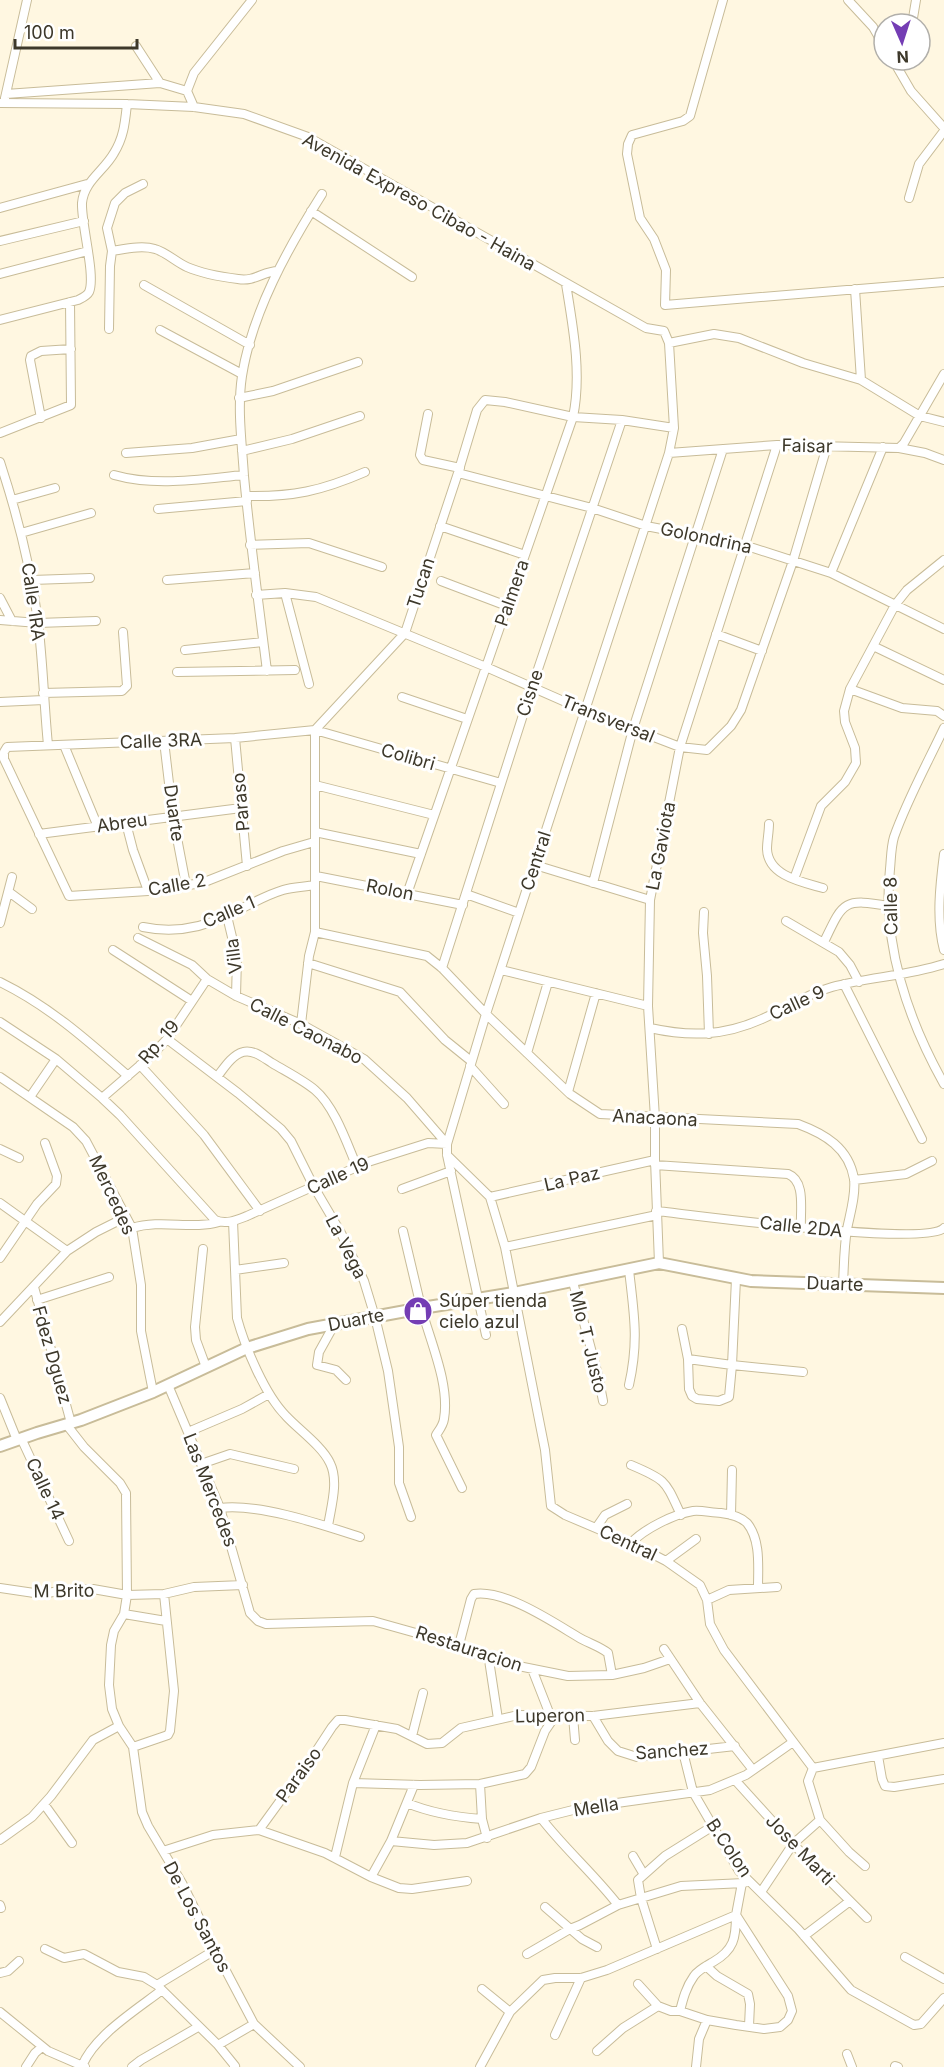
<svg xmlns="http://www.w3.org/2000/svg" width="944" height="2067" font-family="Inter,sans-serif">
<style>
.lines{fill:none;stroke-linecap:round;stroke-linejoin:round}
.street-casing{stroke:#c8bc99;stroke-width:10}
.secondary-casing{stroke:#c8bc99;stroke-width:14}
.street{stroke:#fff;stroke-width:8}
.secondary{stroke:#fff;stroke-width:10}
.labels{text-anchor:middle;stroke-width:6;stroke-linejoin:round;paint-order:stroke}
.street-label{font-size:18px;fill:#3d382a;stroke:#fff}
.poi-label{font-size:18px;fill:#3d382a;stroke:#fff;text-anchor:start}
</style>
<rect width="100%" height="100%" fill="#fff7e1"/>
<g class="lines">
<g class="street-casing">
<path id="street" d="M723,0l-33,116 -7,5 -51,14 -4,9 -1,10 13,64 14,21 12,31 -1,35 279,-23
M848,0l25,27 11,19
M912,24l4,-24
M136,46l24,37 27,8 7,16
M893,60l18,31 33,37
M187,91l7,-18 58,-73
M6,94l154,-11
M5,98l22,-98
M0,103l127,1 67,3 50,7 64,23 338,191 18,3 5,12 5,85 -5,25 -183,561 -39,130v11l39,180
M909,198l10,-34 25,-33
M0,208l87,-24
M311,211l101,66
M0,241l84,-20
M112,251c13,-2 30,-6 43,-2 11,3 21,13 32,18 16,7 35,10 51,12 17,3 25,-8 40,-8
M0,274l88,-23
M144,285l106,60
M855,289l6,91 59,36 24,6
M0,320l78,-20c4,-2 9,-4 11,-8 7,-16 -8,-68 -7,-89 2,-22 22,-32 32,-50 10,-16 11,-31 13,-49
M109,329l1,-63 2,-15 -5,-23 8,-25 10,-10 18,-9
M160,330l82,44
M669,343l45,-9 25,4 64,25 58,17
M239,398l34,-7 85,-29
M428,414l-8,41 3,5 37,8
M41,418l-11,-58 1,-4 10,-5 30,-2
M0,433l71,-28 -1,-103
M899,448l5,-5 40,-69
M242,451l50,-12 68,-23
M126,453l66,-5 49,-9
M669,453l108,-8 122,3 26,5 19,7
M0,462c17,52 31,105 38,160 5,41 6,82 10,123
M458,473l134,35 54,18 98,19 87,28 113,56
M114,475c42,12 87,4 130,0
M246,496c47,1 75,-5 119,-24
M12,500l43,-12
M158,509l89,-8
M440,526l85,29
M21,533l70,-20
M250,545l59,-2 73,24
M831,573l52,-126
M32,580l58,-2
M167,580l88,-7
M441,581l66,25
M285,593l24,91
M256,595l29,-2 31,4 170,70 100,44 94,36 27,3 24,-24 10,-16 52,-149 34,-115
M0,598l12,23
M0,620l38,3 58,-2
M716,634l46,17
M873,646l71,34
M185,650l78,-8
M267,671c-8,-65 -17,-130 -23,-195 -2,-33 -7,-67 -2,-100 10,-64 46,-128 80,-182
M177,672l118,-2
M850,689l52,19 35,3 7,5
M43,693l79,-2 5,-5 -4,-54
M402,697l65,22
M0,702l44,-2
M944,728c-17,36 -37,72 -50,109 -3,10 -3,22 -4,32 -8,75 18,151 54,215
M235,738l12,128
M164,741l9,76 13,68
M64,745l34,82
M315,785l119,30
M126,823l7,27 15,41
M769,824c0,8 -2,17 -2,25 1,27 35,33 56,39
M315,832l106,22
M39,834l202,-26
M314,842l-31,9 -81,32 -54,8 -79,5 -65,-137v-7l3,-5 228,-9 80,-8 186,53
M944,854c-4,31 -8,66 0,96
M535,865l115,35
M316,876l147,29
M794,879l27,-73 24,-24 11,-19 -1,-15 -10,-26 -1,-11 6,-22 45,-84 12,-15 37,-30
M593,883l40,-154 90,-280
M9,892l23,17
M407,894l166,-477c9,-43 0,-90 -7,-133
M466,894l53,19
M704,912l-1,21 4,43 2,58
M227,916l10,42 -1,38
M786,921l53,31 11,13 9,17
M0,923l12,-46
M143,927c29,6 59,1 85,-12 18,-8 35,-19 55,-25 10,-3 21,-3 32,-5
M315,932l112,24 15,12 44,46 84,80 30,20 198,10c27,10 51,24 56,55 2,16 -4,35 -7,50 -3,18 -3,37 -4,55
M138,938l54,27 15,14 29,17 65,28 63,35 43,39 40,46
M824,942c19,-40 19,-44 65,-36
M113,950l79,51
M308,963l92,29 45,48 26,21
M442,968l90,-281 90,-267
M501,970l147,36
M0,982c49,24 87,58 128,94
M844,984l78,155
M0,1022l56,37 46,39 18,17 95,105c11,5 22,0 32,-4l121,-54 60,-19 19,1
M301,1024l8,-68 6,-24v-202l90,-97 53,-160 19,-63 8,-10 20,2 68,15 49,3 52,8
M650,1028c40,9 74,8 112,-9 25,-11 42,-24 70,-32 37,-10 75,-11 112,-23
M167,1039l71,54 43,36 10,12 23,46 27,46 23,48 11,36 13,54 11,76v36l12,34
M527,1053l21,-71
M140,1065l64,70 56,76
M470,1066l34,38
M0,1077l73,50 13,14 46,87 9,57v46l12,61
M217,1077c7,-9 15,-22 26,-25 10,-3 21,6 29,11 15,9 31,17 43,27 20,17 32,54 42,77
M568,1092l28,-99
M30,1097l26,-38
M102,1098l50,-43 15,-16 40,-60
M0,1149l19,9
M447,1155l43,42 15,50 40,203 6,56 14,9 66,28 35,18 34,24 7,15 3,24 14,26 89,118
M655,1165l133,9c18,7 12,36 13,53
M854,1180l52,-6 26,-13
M402,1189l49,-18
M490,1197l165,-37
M0,1203l67,48
M656,1211c40,4 269,36 288,17
M233,1221l4,97c8,29 28,77 49,98 13,14 36,30 44,47 9,18 1,44 -2,63
M132,1228c30,-9 60,2 87,-6
M403,1231c6,25 12,51 18,76 9,34 29,77 23,112 -1,7 -5,11 -8,16l26,53
M505,1247l152,-32
M203,1249l-8,78 1,13 10,27
M0,1258l37,-54 19,-20 1,-8 -12,-33
M659,1263l-4,-103v-42l-7,-112 2,-106 30,-153 97,-302
M235,1270l49,-7
M736,1279l-4,86 71,7
M573,1282l25,93 5,26
M34,1287l37,136
M37,1300l72,-23
M0,1322l67,-71 29,-19 30,-15
M334,1325l-15,27 -2,13 19,5 10,10
M682,1329l6,30 1,30 3,7 5,3 22,2 10,-4 3,-32 -44,-6
M168,1385l52,123 30,105 8,8 8,3 107,-3 86,24 30,15 79,16 44,-1 32,-7 26,-9
M629,1385c10,-44 5,-71 0,-115
M0,1398l17,42
M66,1424l18,23 36,36 6,10 1,102 -3,19 -10,17 -3,14 -2,40 3,24 7,17 14,21 9,65 6,14 34,57 33,67 39,74 46,43
M188,1432l54,-23 27,-15
M21,1438l48,103
M201,1464l29,-10 64,15
M631,1465c36,15 34,16 50,50
M220,1508c39,-5 103,17 140,29
M731,1515l1,-45
M596,1528l9,-13 22,-11
M631,1543c13,-14 43,-29 62,-32 9,-1 19,2 28,2 8,1 20,4 26,10 14,17 11,44 11,64
M666,1561l30,-22
M0,1588l41,6 31,-5h21l34,6 37,-1 30,-7 49,-2
M707,1600l22,-10 48,-3
M124,1614l42,7
M459,1645l12,-46 3,-5c30,-5 79,28 104,43 10,6 21,9 30,16l4,22
M664,1649l36,54 53,67
M489,1660l9,59
M532,1669l18,46
M573,1716l2,24
M593,1716l15,25 10,10 19,6 98,-11
M412,1736l11,-43
M133,1747l35,-12 2,-4 4,-40 -10,-97
M683,1752l10,40 46,79 59,58 53,61 63,35 7,-1 23,-26
M878,1756l4,23 3,7 9,1 50,-8
M813,1768l131,-25
M813,1768l-5,13 12,39 29,32 16,14
M735,1780l58,64 74,74
M353,1783l67,2 60,-1 45,-10 6,-7 14,-36 11,-16
M480,1784l2,35 5,19
M407,1803c24,10 48,14 75,16
M44,1804l28,39
M541,1818c23,30 53,56 77,87
M259,1830l56,-77 17,-26 6,-7h7l52,9 30,15 15,-1 19,-15 57,-13 75,1 107,-13
M0,1840l32,-23 19,-21 42,-56 26,-14
M391,1841l43,4 33,-2 74,-25 40,-10 129,-18 36,-15 47,-33
M163,1851l50,-16 46,-5 66,23 46,24 28,11 13,1 55,-8
M633,1856l10,17
M335,1857l18,-74 23,-58
M371,1877l20,-36 23,-56
M761,1892l32,-48 27,-24
M0,1905l1,3
M545,1907l37,32 15,8
M804,1936l46,-35
M45,1949l19,9 20,-4 34,18 26,5 13,8 61,60 17,21 -1,1
M657,1949l-16,-51 -3,-18 27,-24 48,-30
M527,1954l43,-25 10,-4 38,-20 63,-19 63,-3
M905,1957l39,22
M706,1966l11,10 31,18 2,10 -1,22
M0,1973l8,-2 11,-10
M638,1984l20,22 13,5h9l27,9 29,5 28,4 16,-2 8,-7 4,-9 -4,-15 -52,-81 6,-32
M157,1985l58,-35
M482,1989l28,23
M0,2012l48,39 37,16
M555,2035l26,-57
M218,2045l36,-21
M597,2051l26,-23 35,-22
M847,2054l5,13
M82,2066c12,-30 54,-56 80,-76
M895,2066l3,1
M26,2067l9,-14 7,-6
M132,2067l9,-7 57,-33
M480,2067l30,-55 33,-32 12,-2h26l26,-8 129,-55c0,23 -2,35 -23,47 -7,4 -15,8 -19,14 -8,11 -11,23 -14,35
M696,2067l3,-28 8,-19"/>
</g>
<g class="secondary-casing">
<path id="secondary" d="M0,1446l37,-13 44,-13 72,-28 94,-44 61,-19 114,-21 92,-15 145,-30 92,18 193,7"/>
</g>
<use href="#street" class="street"/>
<use href="#secondary" class="secondary"/>
</g>
<defs>
<g id="shop-disc" transform="scale(1.5)"><circle r="9.5" fill="#743db4" stroke="#fff"/><path d="M-5-2.5h2.3a2.7 3.5 0 0 1 5.4 0H5L5.5 6h-11ZM-1.5-2.5h3a1.5 2.3 0 0 0-3 0Z" fill="#fff"/></g>
</defs>
<g fill-rule="evenodd">
<use href="#shop-disc" x="418" y="1311"/>
</g>
<g class="labels">
<g class="street-label">
<text transform="translate(419 202) rotate(29)" y="6">Avenida Expreso Cibao - Haina</text>
<text transform="translate(807 446) rotate(1)" y="6">Faisar</text>
<text transform="translate(706 538) rotate(12)" y="6">Golondrina</text>
<text transform="translate(421 583) rotate(-72)" y="6">Tucan</text>
<text transform="translate(512 593) rotate(-71)" y="6">Palmera</text>
<text transform="translate(33 602) rotate(82)" y="6">Calle 1RA</text>
<text transform="translate(530 693) rotate(-72)" y="6">Cisne</text>
<text transform="translate(608 719) rotate(22)" y="6">Transversal</text>
<text transform="translate(161 741) rotate(-2)" y="6">Calle 3RA</text>
<text transform="translate(408 757) rotate(16)" y="6">Colibri</text>
<text transform="translate(241 802) rotate(-95)" y="6">Paraso</text>
<text transform="translate(174 813) rotate(82)" y="6">Duarte</text>
<text transform="translate(122 823) rotate(-8)" y="6">Abreu</text>
<text transform="translate(661 846) rotate(-79)" y="6">La Gaviota</text>
<text transform="translate(536 861) rotate(-72)" y="6">Central</text>
<text transform="translate(177 885) rotate(-10)" y="6">Calle 2</text>
<text transform="translate(390 890) rotate(11)" y="6">Rolon</text>
<text transform="translate(891 906) rotate(-91)" y="6">Calle 8</text>
<text transform="translate(229 912) rotate(-23)" y="6">Calle 1</text>
<text transform="translate(234 956) rotate(-97)" y="6">Villa</text>
<text transform="translate(797 1003) rotate(-25)" y="6">Calle 9</text>
<text transform="translate(306 1031) rotate(27)" y="6">Calle Caonabo</text>
<text transform="translate(159 1042) rotate(-49)" y="6">Rp. 19</text>
<text transform="translate(655 1118) rotate(3)" y="6">Anacaona</text>
<text transform="translate(338 1176) rotate(-24)" y="6">Calle 19</text>
<text transform="translate(572 1179) rotate(-13)" y="6">La Paz</text>
<text transform="translate(112 1195) rotate(65)" y="6">Mercedes</text>
<text transform="translate(801 1227) rotate(6)" y="6">Calle 2DA</text>
<text transform="translate(346 1247) rotate(63)" y="6">La Vega</text>
<text transform="translate(835 1284) rotate(2)" y="6">Duarte</text>
<text transform="translate(356 1320) rotate(-11)" y="6">Duarte</text>
<text transform="translate(588 1342) rotate(76)" y="6">Mlo T. Justo</text>
<text transform="translate(52 1355) rotate(74)" y="6">Fdez Dguez</text>
<text transform="translate(45 1489) rotate(65)" y="6">Calle 14</text>
<text transform="translate(210 1490) rotate(69)" y="6">Las Mercedes</text>
<text transform="translate(628 1543) rotate(25)" y="6">Central</text>
<text transform="translate(64 1591) rotate(-1)" y="6">M Brito</text>
<text transform="translate(469 1649) rotate(18)" y="6">Restauracion</text>
<text transform="translate(550 1716) rotate(-1)" y="6">Luperon</text>
<text transform="translate(672 1751) rotate(-4)" y="6">Sanchez</text>
<text transform="translate(299 1775) rotate(-54)" y="6">Paraiso</text>
<text transform="translate(596 1807) rotate(-9)" y="6">Mella</text>
<text transform="translate(729 1848) rotate(56)" y="6">B.Colon</text>
<text transform="translate(800 1850) rotate(46)" y="6">Jose Marti</text>
<text transform="translate(197 1917) rotate(62)" y="6">De Los Santos</text>
</g>
<g class="poi-label">
<text x="439" y="1307">Súper tienda<tspan x="439" dy="21">cielo azul</tspan></text>
</g>
</g>
<g transform="translate(902 42) rotate(177)"><circle r="28" fill="#ffffff" stroke="#b1afaa" stroke-width="1.5"/>
<path d="M0-4.5L10 22L0 15L-10 22Z" fill="#743db4"/>
<text y="-9" font-size="16" font-weight="bold" text-anchor="middle" fill="#3d382a">N</text>
</g>
<path d="M15 39v9h122v-9" fill="none" stroke="#3d382a" stroke-width="3"/>
<text x="24" y="39" font-size="18" fill="#3d382a" stroke="#ffffff" stroke-width="4.5" paint-order="stroke">100 m</text>
</svg>
